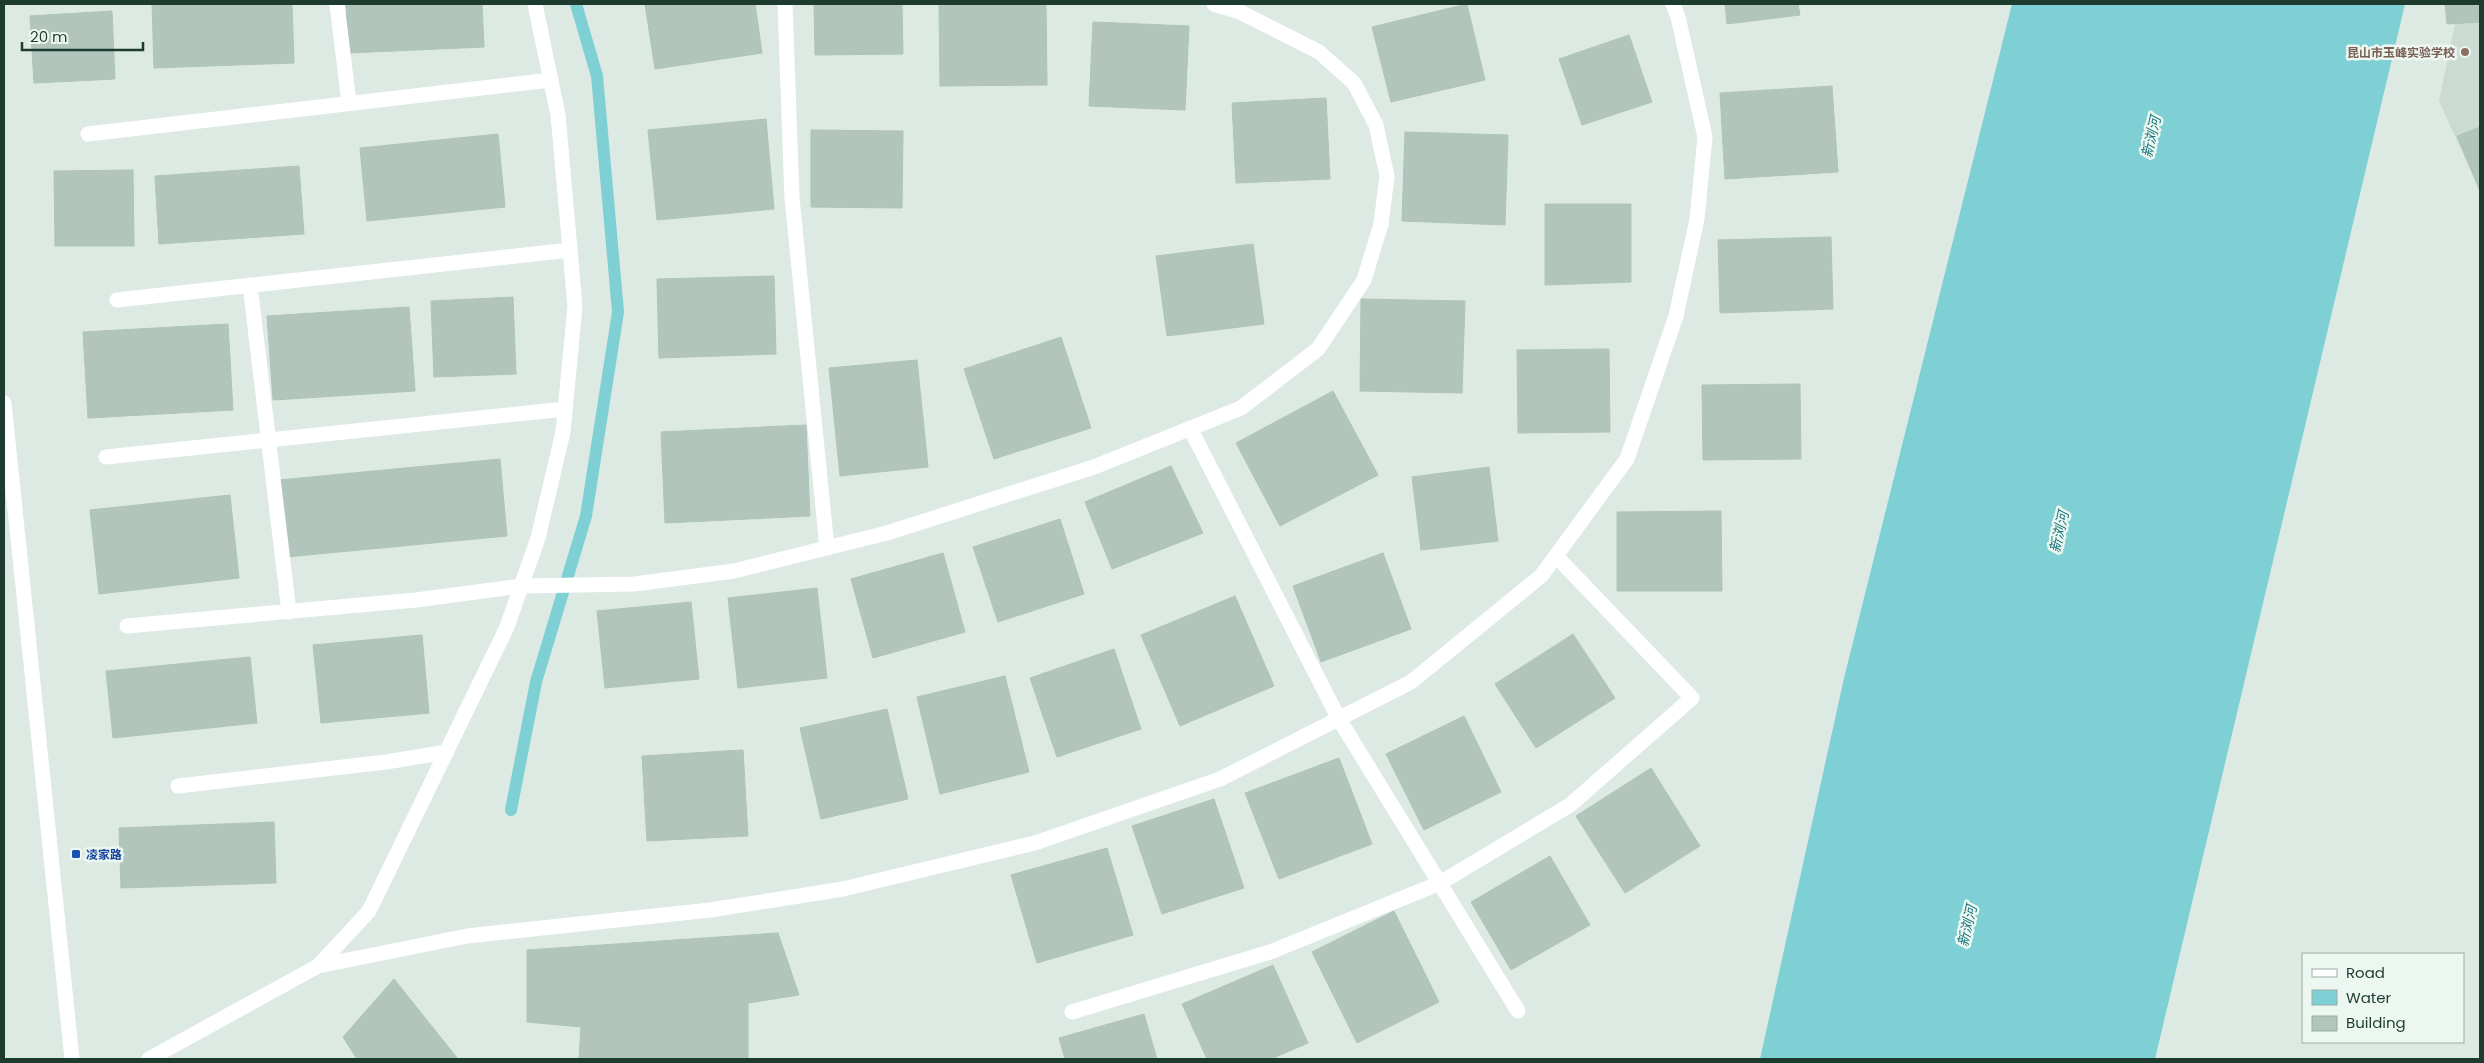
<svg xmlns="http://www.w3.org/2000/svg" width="2484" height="1063" font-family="Poppins,'Noto Sans SC',sans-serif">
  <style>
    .built { fill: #cbdad2 }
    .water { fill: #7fd0d5 }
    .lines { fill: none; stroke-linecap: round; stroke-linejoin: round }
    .stream { stroke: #7fd0d5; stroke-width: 12 }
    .building { fill: #b2c5bc; stroke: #afc4b9 }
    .minor { stroke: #fff; stroke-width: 15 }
    .education-dot { fill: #8d6e63; stroke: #edf7f1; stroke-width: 2 }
    .transit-dot { fill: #1a4fb4; stroke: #edf7f1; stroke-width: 2 }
    .labels { text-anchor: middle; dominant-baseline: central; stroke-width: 5; stroke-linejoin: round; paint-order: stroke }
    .education-label { font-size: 12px; font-weight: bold; fill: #785e54; stroke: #edf7f1; text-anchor: end }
    .transit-label { font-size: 12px; font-weight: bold; fill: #164399; stroke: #edf7f1; text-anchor: start }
    .water-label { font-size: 14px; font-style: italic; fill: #14737a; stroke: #edf7f1 }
  </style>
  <rect width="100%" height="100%" fill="#ddeae3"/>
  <path class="built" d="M2459,4H2480V191L2439,101Z"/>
  <path class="water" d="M2012,4H2405L2155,1059H1760L1844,678Z"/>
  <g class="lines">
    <path class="stream" d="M511,810L536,682L586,516L618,312L597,76L576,4"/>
  </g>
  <path class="building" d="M152,4H292L294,63L154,68Z
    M346,4H482L484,47L348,53Z
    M645,4H755L762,53L655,69Z
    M814,4H902L903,54L815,55Z
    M939,4H1046L1047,85L940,86Z
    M1467,4L1485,80L1391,102L1372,27Z
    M1725,4H1798L1800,15L1727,24Z
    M2445,4H2480V22L2447,24Z
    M112,11L115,79L34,83L30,16Z
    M1093,22L1189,26L1185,110L1089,106Z
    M1629,35L1652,102L1582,125L1559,59Z
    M1832,86L1838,172L1725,179L1720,93Z
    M1326,98L1330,179L1236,183L1232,103Z
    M766,119L774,209L657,220L648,130Z
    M2480,127V191L2457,136Z
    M811,130L903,131L902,208L811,207Z
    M1405,132L1508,135L1505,225L1402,221Z
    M498,134L505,207L367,221L360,148Z
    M299,166L304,234L159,244L155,176Z
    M133,170L134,246H55L54,171Z
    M1545,204H1631V282L1545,285Z
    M1831,237L1833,309L1720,313L1718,240Z
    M1253,244L1264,324L1167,336L1156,256Z
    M774,276L776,354L659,358L657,279Z
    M513,297L516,374L434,377L431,301Z
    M1361,299L1465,301L1462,393L1360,391Z
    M409,307L415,391L273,400L267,316Z
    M228,324L233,410L88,418L83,332Z
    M1061,337L1091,428L994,459L964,369Z
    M1609,349L1610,432L1518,433L1517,350Z
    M917,360L928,467L840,476L829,368Z
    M1800,384L1801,459L1703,460L1702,385Z
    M1333,391L1378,475L1280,526L1236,443Z
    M806,425L810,516L665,523L661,432Z
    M500,459L507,536L286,557L279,480Z
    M1171,466L1203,533L1112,569L1085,502Z
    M1489,467L1498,541L1421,550L1412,477Z
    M230,495L239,578L99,594L90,510Z
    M1721,511L1722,591H1617V512Z
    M1060,519L1084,594L998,622L973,547Z
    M943,553L965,632L873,658L851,579Z
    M1383,553L1411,629L1321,662L1293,586Z
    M817,588L827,678L738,688L728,598Z
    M1235,596L1274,686L1180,726L1141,635Z
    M691,602L699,679L605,688L597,611Z
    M1573,634L1615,698L1536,748L1495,684Z
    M422,635L429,713L321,723L313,645Z
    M1114,649L1141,729L1057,757L1030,678Z
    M250,657L257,723L113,738L106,671Z
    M1005,676L1029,772L940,794L917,697Z
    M887,709L908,799L821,819L800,728Z
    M1464,716L1501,792L1424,830L1386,754Z
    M743,750L748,836L647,841L642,756Z
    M1339,758L1372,844L1279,879L1245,793Z
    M1651,768L1700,846L1625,893L1576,816Z
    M1214,799L1244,888L1162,914L1132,826Z
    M274,822L276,883L121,888L119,828Z
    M1107,848L1133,935L1037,963L1011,875Z
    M1550,856L1590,925L1511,970L1471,902Z
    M1394,911L1439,1002L1357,1043L1312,952Z
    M778,933L799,995L748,1003V1059H579L581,1027L527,1022V950Z
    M1273,965L1308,1043L1271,1059H1207L1182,1004Z
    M394,979L458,1059H357L343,1037Z
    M1144,1014L1157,1059H1065L1059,1038Z"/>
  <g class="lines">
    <path class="minor" d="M337,4L349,103
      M785,4L792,198L827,548
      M88,134L551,80
      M250,285L289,612
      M117,300L570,250
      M4,403L72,1059
      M1190,428L1339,719L1518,1011
      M106,457L565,409
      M127,626L416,600L521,586L634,584L734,571L887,533L1094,467L1241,408L1318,349L1364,280L1381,224L1387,176L1376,125L1354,83L1319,52L1240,12L1214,4
      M178,786L386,762L447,752
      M318,966L467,936L710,910L843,889L1035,843L1220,779L1411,682L1541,576L1627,459L1676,316L1697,219L1705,137L1678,17L1673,4
      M1072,1012L1270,952L1440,883L1570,805L1692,698L1556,556
      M149,1059L318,966L369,911L507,627L538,538L563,432L575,306L558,115L535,4"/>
  </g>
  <circle class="education-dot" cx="2465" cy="52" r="5"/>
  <rect class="transit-dot" x="71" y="849" width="10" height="10" rx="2.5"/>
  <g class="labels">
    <g class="education-label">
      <text x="2455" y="52">昆山市玉峰实验学校</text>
    </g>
    <g class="transit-label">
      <text x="86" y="854">凌家路</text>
    </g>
    <g class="water-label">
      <text transform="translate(2151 137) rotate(-77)">新浏河</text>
      <text transform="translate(2059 532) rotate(-77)">新浏河</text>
      <text transform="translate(1967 926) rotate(-77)">新浏河</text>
    </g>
  </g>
  <rect width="2484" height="1063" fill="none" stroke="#1e3b30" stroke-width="10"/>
  <rect x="2302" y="953" width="162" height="90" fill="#edf7f1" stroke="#9aaca4"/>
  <rect x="2312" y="969" width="25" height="8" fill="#ffffff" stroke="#9aaca4"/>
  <text x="2346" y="978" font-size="15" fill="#1e3b30">Road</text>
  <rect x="2312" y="990" width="25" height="15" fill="#7fd0d5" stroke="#9aaca4"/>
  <text x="2346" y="1003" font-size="15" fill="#1e3b30">Water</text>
  <rect x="2312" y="1016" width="25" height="15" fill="#b2c5bc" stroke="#9aaca4"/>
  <text x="2346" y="1028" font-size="15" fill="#1e3b30">Building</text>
  <path d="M22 42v8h121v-8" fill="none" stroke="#1e3b30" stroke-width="2.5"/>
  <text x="30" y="42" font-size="15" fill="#1e3b30" stroke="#edf7f1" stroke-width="4" paint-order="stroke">20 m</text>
</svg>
